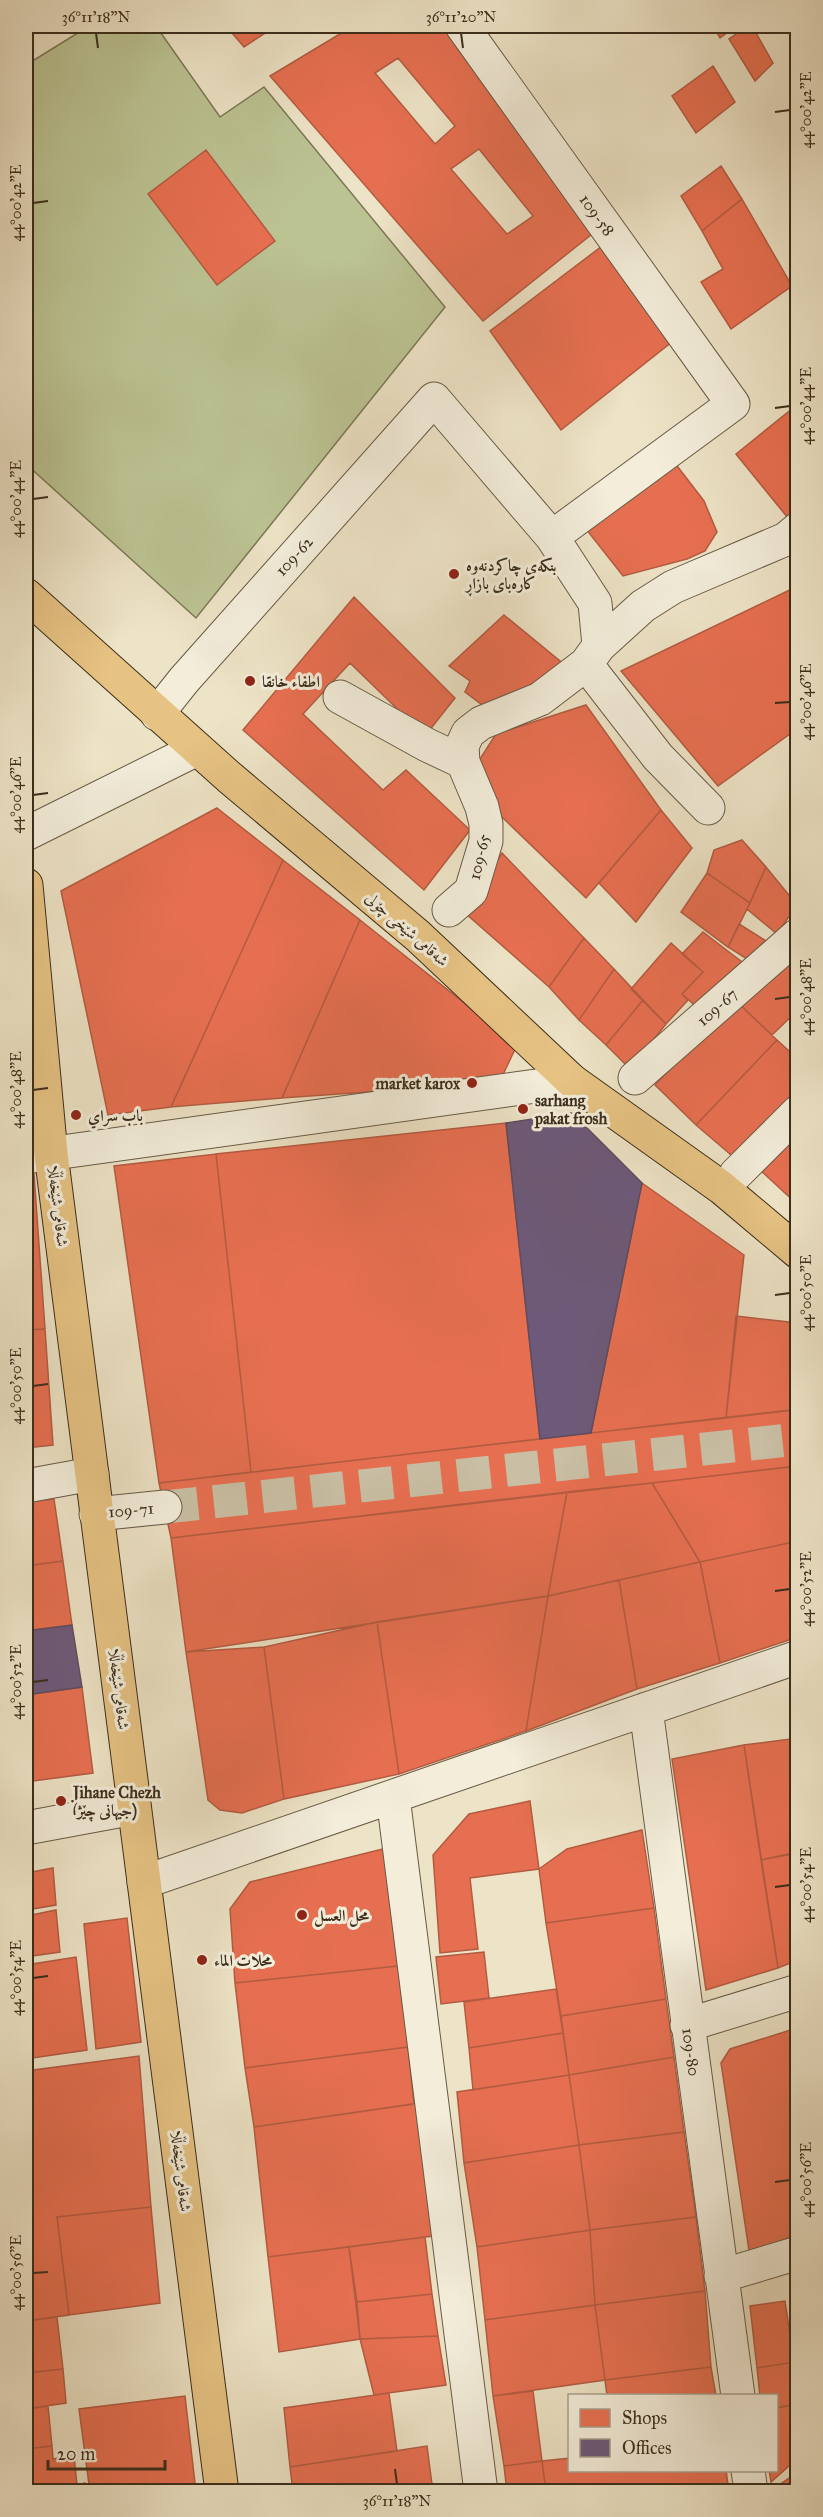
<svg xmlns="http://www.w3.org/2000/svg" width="823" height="2517" font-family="'IM FELL Great Primer',Amiri,serif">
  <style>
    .green { fill: #bcc393; stroke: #7c7857; stroke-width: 1.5 }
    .shops { fill: #e76f51; stroke: #b35b41; stroke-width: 1.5; fill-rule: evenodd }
    .offices { fill: #6d597a; stroke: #5e4c5e; stroke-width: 1.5 }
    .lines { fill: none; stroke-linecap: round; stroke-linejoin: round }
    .minor-tunnel { stroke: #c9bfa4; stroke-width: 33; stroke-dasharray: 33 16; stroke-linecap: butt }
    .minor-casing { stroke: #685a46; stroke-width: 35 }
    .major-casing { stroke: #3b2d1b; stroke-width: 35 }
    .minor { stroke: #f3edda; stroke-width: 33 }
    .major { stroke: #e6c283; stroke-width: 33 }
    .ticks { fill: none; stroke: #3b2d1b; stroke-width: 2 }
    .poi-dot { fill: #8f2418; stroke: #f3edda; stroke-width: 2 }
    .labels { text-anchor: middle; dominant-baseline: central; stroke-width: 6; stroke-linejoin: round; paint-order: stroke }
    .street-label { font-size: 16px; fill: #3b2d1b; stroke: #f3edda }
    .poi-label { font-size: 16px; font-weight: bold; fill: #3b2d1b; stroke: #f3edda; text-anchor: start }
    .neatline { fill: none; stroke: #3b2d1b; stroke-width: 2 }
    .ticks-label { font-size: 15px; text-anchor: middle; fill: #3b2d1b }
  </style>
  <rect width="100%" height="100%" fill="#ede3c6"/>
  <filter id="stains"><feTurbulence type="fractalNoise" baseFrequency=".00333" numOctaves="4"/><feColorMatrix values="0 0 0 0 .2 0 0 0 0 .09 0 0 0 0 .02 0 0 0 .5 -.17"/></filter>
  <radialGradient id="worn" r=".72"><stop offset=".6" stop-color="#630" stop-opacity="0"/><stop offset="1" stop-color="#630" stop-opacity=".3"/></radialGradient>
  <path class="green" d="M89,26H156L220,117L264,87L445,307L196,618L26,464V65Z"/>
  <path class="shops" d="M226,26H276L244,47Z
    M353,26H451L597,230L483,321L270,76ZM398,58L455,126L435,144L375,73ZM479,149L533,216L507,234L451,169Z
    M713,26H736L720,38Z
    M748,26H752L773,63L755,81L729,39Z
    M713,66L735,102L696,133L672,96Z
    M206,150L275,241L217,285L148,194Z
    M721,166L742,199L702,231L681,196Z
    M742,199L792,286L731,329L701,282L723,269L702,231Z
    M606,243L678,337L561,430L490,331Z
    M798,404V518L792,523L736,454Z
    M671,458L704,501L717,532L705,551L687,559L623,576L582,524Z
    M798,586V728L718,786L621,671Z
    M354,597L455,698L425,736L350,663L303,714L383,790L406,770L470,830L424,890L243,730Z
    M504,615L566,666L489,710L465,692L470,681L449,666Z
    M586,705L661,810L586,898L478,794L473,770L496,734Z
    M217,808L283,860L171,1107L108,1115L61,891Z
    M661,810L692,848L636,922L599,883Z
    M742,840L766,867L750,903L707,873L714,850Z
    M502,853L584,938L549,987L464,912Z
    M283,860L360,920L282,1098L171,1107Z
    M766,867L797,905L777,934L747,909Z
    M707,873L750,903L728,947L681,912Z
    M360,920L517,1045L499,1083L282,1098Z
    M739,924L771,944L758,966L728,947Z
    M703,932L746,965L700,1010L682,994L703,972L682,954Z
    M584,938L614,969L579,1020L549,987Z
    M671,943L703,972L682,994L688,1000L666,1024L631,989Z
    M798,946V1010L772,1035L735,1000Z
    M614,969L643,1000L606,1045L579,1020Z
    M643,1000L666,1024L630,1069L606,1045Z
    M735,1000L777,1040L696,1125L655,1085Z
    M777,1040L798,1059V1098L737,1160L696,1125Z
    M506,1123L540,1439L251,1472L216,1154Z
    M798,1131V1205L759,1169Z
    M216,1154L251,1472L159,1483L114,1166Z
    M26,1174H34L45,1329L26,1330Z
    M642,1183L744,1255L726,1418L591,1433Z
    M736,1316L798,1323V1377L794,1410L726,1418Z
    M45,1329L53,1445L26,1448V1330Z
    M798,1409V1466L652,1483L171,1538L159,1483Z
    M796,1466L798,1541L700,1562L652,1483Z
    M652,1483L700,1562L548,1596L567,1492Z
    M567,1492L548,1596L186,1652L171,1538Z
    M54,1499L63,1561L26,1566V1502Z
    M798,1541V1637L720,1663L700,1562Z
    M63,1561L72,1625L26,1631V1566Z
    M700,1562L720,1663L637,1689L619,1580Z
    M619,1580L637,1689L526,1731L548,1596Z
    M548,1596L526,1731L399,1774L377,1622Z
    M377,1622L399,1774L284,1799L264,1647Z
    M264,1647L284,1799L242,1813L220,1810L208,1800L186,1652Z
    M82,1687L93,1773L26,1782V1695Z
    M798,1738V1852L761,1860L744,1745Z
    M744,1745L778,1968L706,1990L672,1759Z
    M530,1801L539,1869L470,1878L478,1949L440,1953L433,1855L469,1814Z
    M642,1830L654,1908L546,1923L539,1869L567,1849Z
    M395,1846L408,1965L235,1983L230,1909L250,1882Z
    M798,1853V1960L778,1968L761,1860Z
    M53,1868L56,1905L26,1910V1873Z
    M654,1908L666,1999L561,2016L546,1923Z
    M56,1910L60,1952L26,1957V1916Z
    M127,1918L141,2042L96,2049L84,1924Z
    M484,1952L489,1998L441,2004L436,1957Z
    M76,1957L87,2050L26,2059V1965Z
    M408,1965V2047L245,2068L235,1983Z
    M556,1989L563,2033L469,2048L464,2002Z
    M666,1999L674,2057L569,2075L561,2016Z
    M797,2028L798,2163L790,2172L798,2179V2231L751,2264L721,2063L730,2049Z
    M563,2033L569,2075L473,2090L469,2048Z
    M408,2047L414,2104L254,2127L245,2068Z
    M139,2056L151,2207L57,2217L69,2315L26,2321V2071Z
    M674,2057L684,2132L579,2145L569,2075Z
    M569,2075L579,2145L464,2163L457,2092Z
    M425,2102L441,2235L268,2257L254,2127Z
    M684,2132L696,2217L590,2230L579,2145Z
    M579,2145L590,2230L477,2247L464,2163Z
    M798,2163V2179L790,2172Z
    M151,2207L160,2303L69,2315L57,2217Z
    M696,2217L705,2291L595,2305L590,2230Z
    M590,2230L595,2305L485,2320L477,2247Z
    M425,2237L432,2294L357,2302L349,2247Z
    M349,2247L360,2339L279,2352L268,2257Z
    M705,2291L711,2367L605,2380L595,2305Z
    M432,2294L438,2336L360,2339L357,2302Z
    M785,2301L794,2362L757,2368L750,2306Z
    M595,2305L605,2380L493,2396L485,2320Z
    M57,2317L63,2369L26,2373V2321Z
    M438,2336L446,2385L374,2395L360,2339Z
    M794,2362H798V2404L776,2408V2396H760L757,2368Z
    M711,2367L716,2396H607L605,2380Z
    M63,2369L66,2403L26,2409V2373Z
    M533,2391L542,2461L504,2466L493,2396Z
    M389,2393L397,2451L290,2467L284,2408Z
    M185,2396L196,2492H90L79,2409Z
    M798,2404V2458L771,2482L769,2470H776V2408Z
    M48,2406L52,2446L26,2449V2409Z
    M52,2446L53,2459L74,2456L77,2485L26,2492V2449Z
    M427,2446L433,2492H293L290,2467Z
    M570,2458V2470H726L729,2492H546L542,2461Z
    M542,2461L546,2492H507L504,2466Z
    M798,2472V2492H777L776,2487Z
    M85,2483L87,2492H32L77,2485Z"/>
  <path class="offices" d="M572,1113L642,1183L591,1433L540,1439L506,1123Z
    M72,1625L82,1687L26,1695V1631Z"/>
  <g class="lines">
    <path class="minor-tunnel" d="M165,1507L798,1439"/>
    <g class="minor-casing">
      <path id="minor" d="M462,26L733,404L552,537
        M599,646L643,606L673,587L786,539L798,529
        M586,664L658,757L708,808
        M340,697L427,745L463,762
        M157,714L184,680L434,399L552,537L595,603L599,646L586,664L540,699L481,723L468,733L462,746L463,762L482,807L486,824V841L471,891L449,910
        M26,834L197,749
        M635,1078L798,935
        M26,1157L572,1081
        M736,1174L798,1112
        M26,1486L92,1474
        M96,1514L165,1507
        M646,1709L738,2396
        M393,1797L481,2492
        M26,1828L134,1808
        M144,1882L798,1657
        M687,2025L798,1991
        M721,2276L798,2253
        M748,2470L751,2492"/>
    </g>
    <g class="major-casing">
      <path id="major" d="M26,595L229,777L418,936L572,1081L722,1188L798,1252
        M26,885L51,1154L222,2492"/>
    </g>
    <use href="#minor" class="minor"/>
    <use href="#major" class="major"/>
  </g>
  <path class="ticks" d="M96,33L98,48M461,33L463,48M775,112L790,110M33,203L48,201M775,408L790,406M33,499L48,497M775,703L790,702M33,795L48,793M775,999L790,997M33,1090L48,1088M775,1295L790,1293M33,1386L48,1384M775,1591L790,1589M33,1682L48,1680M775,1887L790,1885M33,1978L48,1976M775,2182L790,2180M33,2273L48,2272M395,2469L397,2484"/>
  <g class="poi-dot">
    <circle cx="454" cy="574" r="6"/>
    <circle cx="250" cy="681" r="6"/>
    <circle cx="472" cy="1083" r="6"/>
    <circle cx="523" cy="1109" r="6"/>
    <circle cx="76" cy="1115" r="6"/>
    <circle cx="61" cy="1801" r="6"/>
    <circle cx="302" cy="1915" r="6"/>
    <circle cx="202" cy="1960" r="6"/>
  </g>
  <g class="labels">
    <g class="street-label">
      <text transform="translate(597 215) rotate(54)">109-58</text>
      <text transform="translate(294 556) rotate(-48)">109-62</text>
      <text transform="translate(479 857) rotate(-77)">109-65</text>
      <text transform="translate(407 929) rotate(41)">شەقامی شێخی چۆلی</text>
      <text transform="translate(717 1007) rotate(-42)">109-67</text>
      <text transform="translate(58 1206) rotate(83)">شەقامی شێخەڵڵا</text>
      <text transform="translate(131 1510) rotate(-5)">109-71</text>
      <text transform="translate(119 1689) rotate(83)">شەقامی شێخەڵڵا</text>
      <text transform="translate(691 2052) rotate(82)">109-80</text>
      <text transform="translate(181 2171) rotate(83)">شەقامی شێخەڵڵا</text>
    </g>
    <g class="poi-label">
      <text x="466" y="565">بنکەی چاکردنەوە<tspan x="466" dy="18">کارەبای بازاڕ</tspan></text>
      <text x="262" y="681">اطفاء خانقا</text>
      <text x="460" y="1083" text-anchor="end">market karox</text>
      <text x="535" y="1100">sarhang<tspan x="535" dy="18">pakat frosh</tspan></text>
      <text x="88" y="1115">باب سراي</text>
      <text x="73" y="1792">Jihane Chezh<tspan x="73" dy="18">(جیهانی چێژ)</tspan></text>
      <text x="314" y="1915">محل العسل</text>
      <text x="214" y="1960">محلات الماء</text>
    </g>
  </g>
  <rect width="823" height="2517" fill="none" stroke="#ede3c6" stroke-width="66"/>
  <rect x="568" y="2394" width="210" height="78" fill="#f3edda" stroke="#a9a08e" stroke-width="1.5"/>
  <rect x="580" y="2409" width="30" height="18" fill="#e76f51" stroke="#a9a08e" stroke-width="1.5"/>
  <text x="622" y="2424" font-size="18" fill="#3b2d1b">Shops</text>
  <rect x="580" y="2439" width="30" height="18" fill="#6d597a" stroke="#a9a08e" stroke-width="1.5"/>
  <text x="622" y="2454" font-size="18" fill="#3b2d1b">Offices</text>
  <path d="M48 2460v9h117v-9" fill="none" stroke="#3b2d1b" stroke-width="3"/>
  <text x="57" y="2460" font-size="18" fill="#3b2d1b" stroke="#f3edda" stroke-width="4.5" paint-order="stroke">20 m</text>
  <rect x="33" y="33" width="757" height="2451" class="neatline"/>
  <g class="ticks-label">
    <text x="96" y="22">36°11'18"N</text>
    <text x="461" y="22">36°11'20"N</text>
    <text transform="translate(806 110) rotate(-90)" y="5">44°00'42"E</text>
    <text transform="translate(16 203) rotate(-90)" y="5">44°00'42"E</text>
    <text transform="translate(806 406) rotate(-90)" y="5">44°00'44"E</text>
    <text transform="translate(16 499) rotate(-90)" y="5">44°00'44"E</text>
    <text transform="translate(806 702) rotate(-90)" y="5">44°00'46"E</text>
    <text transform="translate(16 795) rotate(-90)" y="5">44°00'46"E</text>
    <text transform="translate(806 997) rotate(-90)" y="5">44°00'48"E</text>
    <text transform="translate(16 1090) rotate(-90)" y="5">44°00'48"E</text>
    <text transform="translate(806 1293) rotate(-90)" y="5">44°00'50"E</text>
    <text transform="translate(16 1386) rotate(-90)" y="5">44°00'50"E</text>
    <text transform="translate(806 1589) rotate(-90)" y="5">44°00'52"E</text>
    <text transform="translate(16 1682) rotate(-90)" y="5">44°00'52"E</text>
    <text transform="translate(806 1885) rotate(-90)" y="5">44°00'54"E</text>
    <text transform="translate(16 1978) rotate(-90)" y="5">44°00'54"E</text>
    <text transform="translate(806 2180) rotate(-90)" y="5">44°00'56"E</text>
    <text transform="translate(16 2273) rotate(-90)" y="5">44°00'56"E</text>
    <text x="397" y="2506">36°11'18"N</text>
  </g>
  <rect width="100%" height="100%" filter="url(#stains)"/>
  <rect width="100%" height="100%" fill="url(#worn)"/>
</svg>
